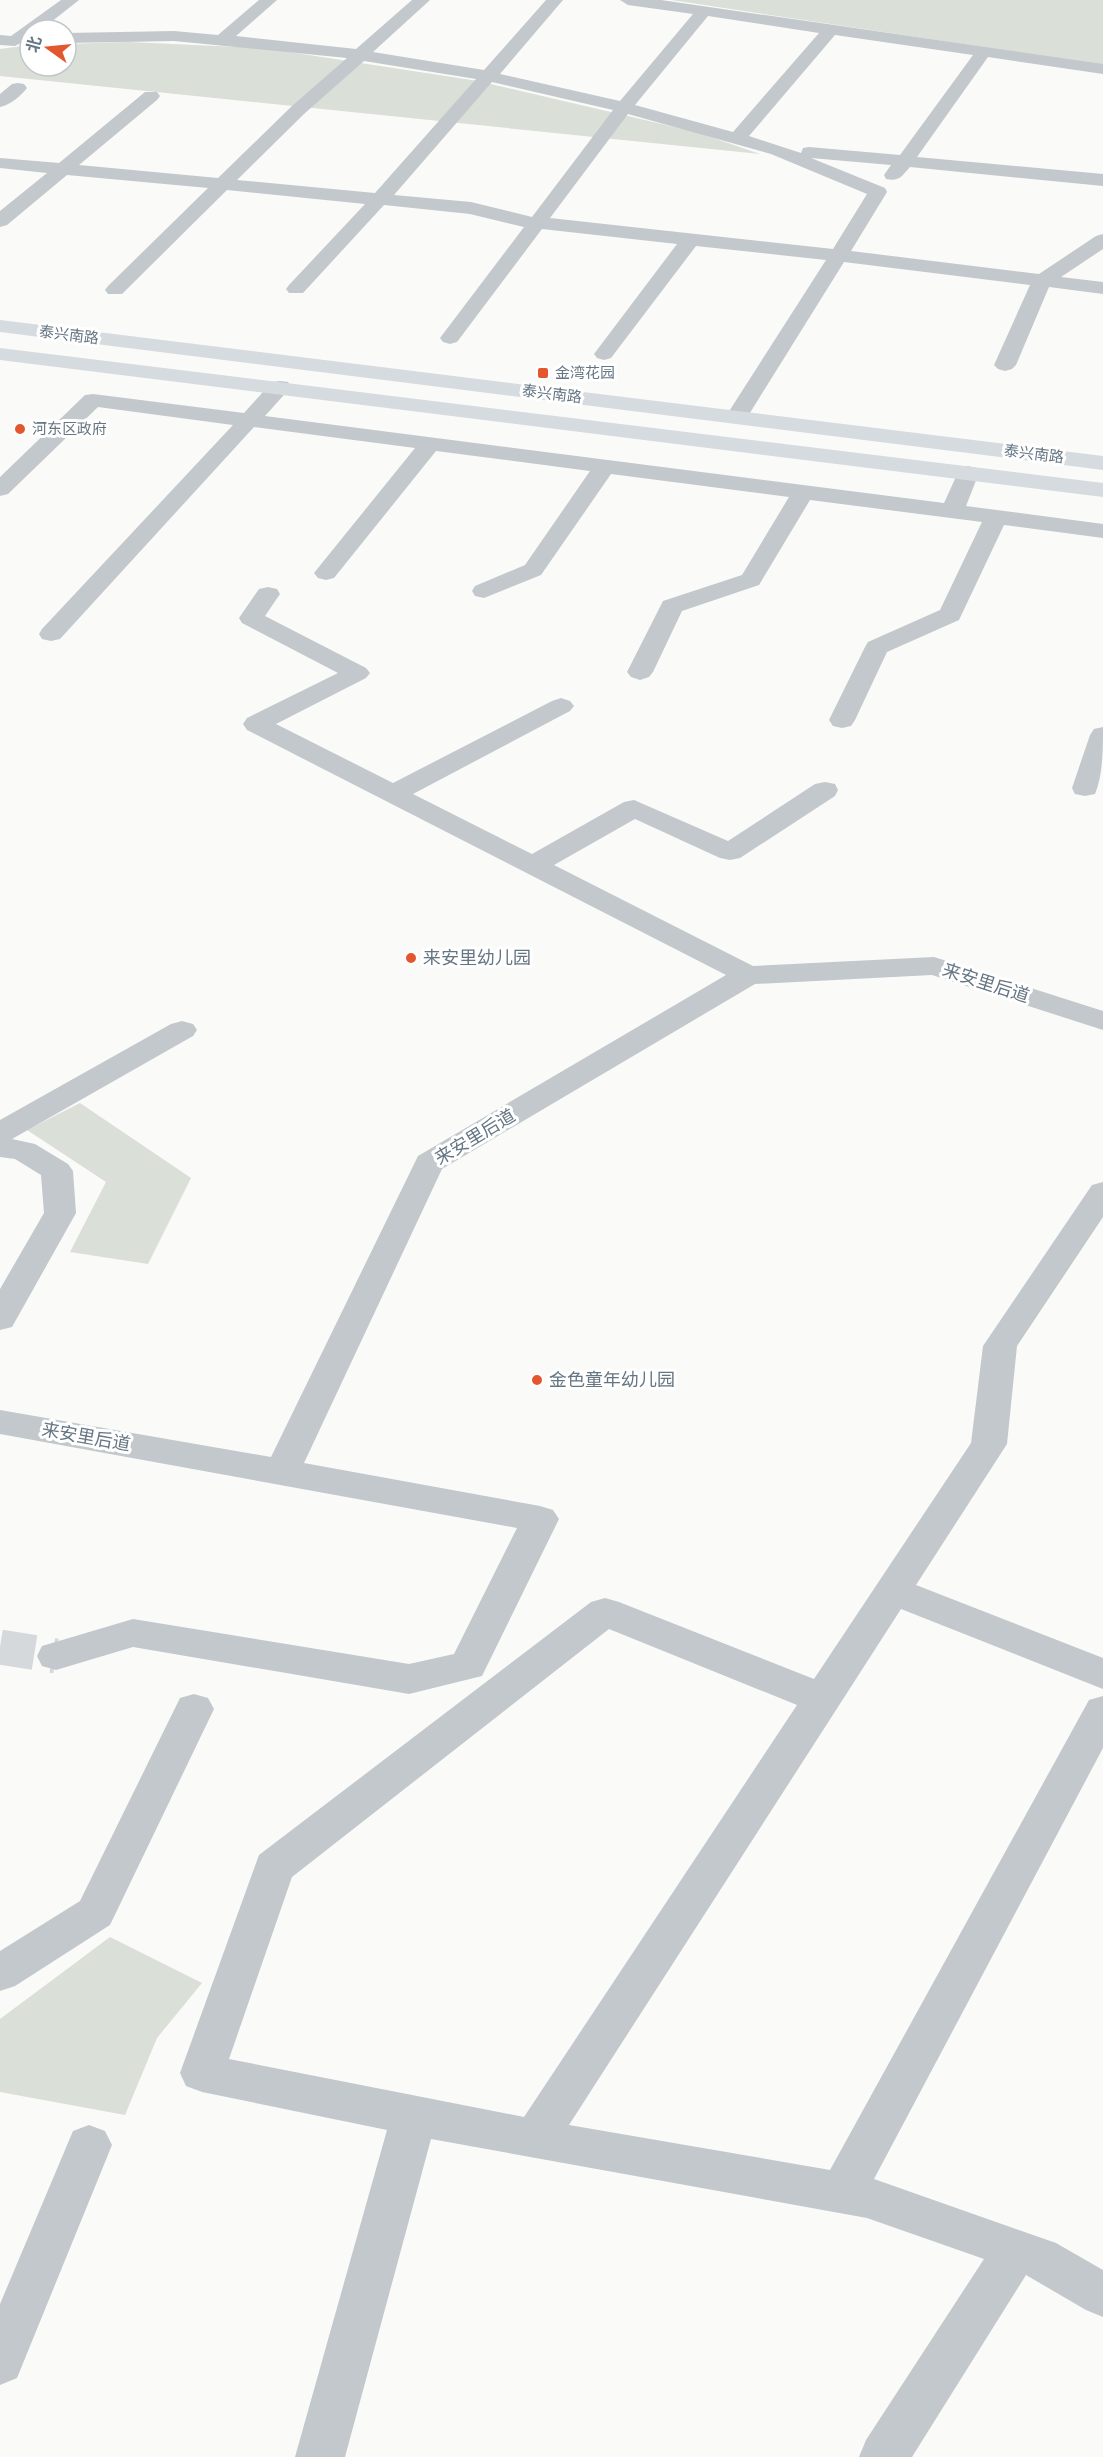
<svg xmlns="http://www.w3.org/2000/svg" width="1103" height="2457" font-family="Cabin,'Noto Sans SC',sans-serif">
  <style>
    .green { fill: #dadfd7 }
    .lines { fill: none; stroke-linecap: round; stroke-linejoin: round }
    .minor-tunnel { stroke: #d5d9db; stroke-width: 35; stroke-dasharray: 35 18; stroke-linecap: butt }
    .minor { fill: #c3c8cc; fill-rule: evenodd }
    .major { fill: #d6dbdf; fill-rule: evenodd }
    .poi-dot { fill: #e4572e; stroke: #fff; stroke-width: 2 }
    .labels { text-anchor: middle; dominant-baseline: central; stroke-width: 6; stroke-linejoin: round; paint-order: stroke }
    .far-street-label { font-size: 15px; fill: #657683; stroke: #fff }
    .far-poi-label { font-size: 15px; fill: #657683; stroke: #fff; text-anchor: start }
    .poi-label { font-size: 18px; fill: #657683; stroke: #fff; text-anchor: start }
    .street-label { font-size: 18px; fill: #657683; stroke: #fff }
  </style>
  <rect width="100%" height="100%" fill="#fafaf8"/>
  <path class="green" d="M671,0H1103V65Z
    M128,42L263,48L478,81L696,132L760,154L0,76V49L30,45V66H66V44Z
    M80,1103L191,1178L148,1264L70,1252L106,1182L27,1130Z
    M110,1937L202,1983L157,2038L125,2115L0,2092V2019Z"/>
  <g class="lines">
    <path class="minor-tunnel" d="M0,1647L56,1656"/>
    <path class="minor" d="M61,0H79L41,30H30V38L15,46L0,45V35L11,36Z
      M259,0H277L236,36L356,49L412,0H430L373,52L484,70L546,0H563L500,74L620,101L693,14L628,5L620,0H661L1103,64V74L988,57L917,157L1103,174V186L910,167C902,176 899,182 886,179L884,175L891,165L811,158L885,188L887,192L851,251L1039,274L1096,236L1103,234V249L1061,277L1103,282V294L1049,287L1016,365L1012,369L1005,371L998,369L994,365L1030,285L844,262L748,416L745,421L737,423L729,421L726,416L826,260L696,246L611,358L604,360L597,358L594,354L677,244L542,229L457,342L450,344L443,342L440,338L524,227L470,214L384,205L303,293H289L286,289L289,285L365,204L227,190L122,294H108L105,290L108,286L208,188L67,175L7,225L0,227V211L47,173L0,168V158L59,163L145,92H157L160,96L157,100L79,165L218,178L292,106L347,58L174,41L66,43V33L174,31L218,35ZM708,16L819,33L733,132L635,105ZM835,35L973,55L900,155L809,147L803,148L801,153L749,136ZM364,61L476,79L375,193L237,180L304,114ZM492,82L613,110L532,217L471,202L394,195ZM628,114L771,154L867,194L833,249L550,218Z
      M18,83L24,84L27,88C21,96 10,105 0,107V94L12,84Z
      M280,381L288,382L291,387L265,416L944,503L960,468L968,466L976,468L979,473L966,506L1103,524V538L1004,525L959,620L887,652L855,720L851,726L842,728L833,726L829,720L865,647L868,642L940,610L982,522L810,500L759,585L682,611L653,672L649,677L640,680L631,677L627,672L663,601L742,575L789,497L611,474L541,575L484,598L475,596L472,591L475,586L525,565L590,471L436,451L334,578L326,580L318,578L314,573L415,448L254,427L60,639L51,641L42,639L39,634L42,629L233,425L98,407L8,494L0,496V477L85,395L93,394L244,413L272,382Z
      M268,587L277,589L280,594L265,616L366,668L370,673L366,678L276,724L393,783L552,701L561,698L570,701L574,706L570,711L413,794L532,854L624,802L634,800L728,841L815,784L825,782L835,784L838,790L835,796L740,858L730,860L720,858L635,819L554,865L753,966L934,957L1103,1011V1030L932,975L755,984L442,1169L304,1463L540,1506L553,1510L559,1519L482,1676L409,1694L133,1647L56,1670L42,1666L37,1656L42,1646L133,1619L409,1664L454,1654L517,1528L0,1434V1410L271,1457L418,1156L726,975L247,730L243,724L247,718L338,673L242,623L239,618L259,589Z
      M1103,727C1103,749 1103,775 1095,794L1085,796L1075,794L1072,788L1090,735L1094,729Z
      M182,1021L193,1024L197,1030L193,1036L12,1139L35,1144L68,1164L73,1171L76,1213L12,1327L0,1330V1289L44,1213L41,1175L15,1159L0,1157V1120L171,1024Z
      M1103,1182V1217L1017,1346L1007,1444L916,1585L1103,1658V1689L901,1609L569,2125L830,2170L1089,1700L1103,1696V1748L874,2179L1056,2243L1103,2270V2317L1086,2310L1026,2275L912,2457H859L866,2440L984,2259L867,2218L431,2139L345,2457H295L387,2130L202,2092L186,2086L180,2073L259,1855L591,1602L605,1598L619,1602L814,1679L971,1443L983,1346L1092,1185ZM609,1629L797,1705L524,2117L229,2059L292,1877Z
      M194,1694L208,1698L214,1709L110,1925L15,1986L0,1991V1951L80,1901L180,1698Z
      M89,2125L105,2131L112,2145L17,2378L0,2385V2304L73,2131Z"/>
    <path class="major" d="M0,320L1103,456V470L0,332Z
      M0,348L1103,483V497L0,360Z"/>
  </g>
  <g class="poi-dot">
    <rect x="537" y="367" width="12" height="12" rx="3"/>
    <circle cx="20" cy="429" r="6"/>
    <circle cx="411" cy="958" r="6"/>
    <circle cx="537" cy="1380" r="6"/>
  </g>
  <g class="labels">
    <g class="far-street-label">
      <text transform="translate(69 335) rotate(7)">泰兴南路</text>
      <text transform="translate(552 394) rotate(7)">泰兴南路</text>
      <text transform="translate(1034 454) rotate(7)">泰兴南路</text>
    </g>
    <g class="far-poi-label">
      <text x="555" y="373">金湾花园</text>
      <text x="32" y="429">河东区政府</text>
    </g>
    <g class="poi-label">
      <text x="423" y="958">来安里幼儿园</text>
      <text x="549" y="1380">金色童年幼儿园</text>
    </g>
    <g class="street-label">
      <text transform="translate(986 983) rotate(18)">来安里后道</text>
      <text transform="translate(475 1137) rotate(-31)">来安里后道</text>
      <text transform="translate(86 1437) rotate(10)">来安里后道</text>
    </g>
  </g>
  <g transform="translate(48 48) rotate(285)"><circle r="28" fill="#ffffff" stroke="#c1c8cd" stroke-width="1.5"/>
  <path d="M0-4.5L10 22L0 15L-10 22Z" fill="#e4572e"/>
  <text y="-9" font-size="16" font-weight="bold" text-anchor="middle" fill="#657683">北</text>
  </g>
</svg>
